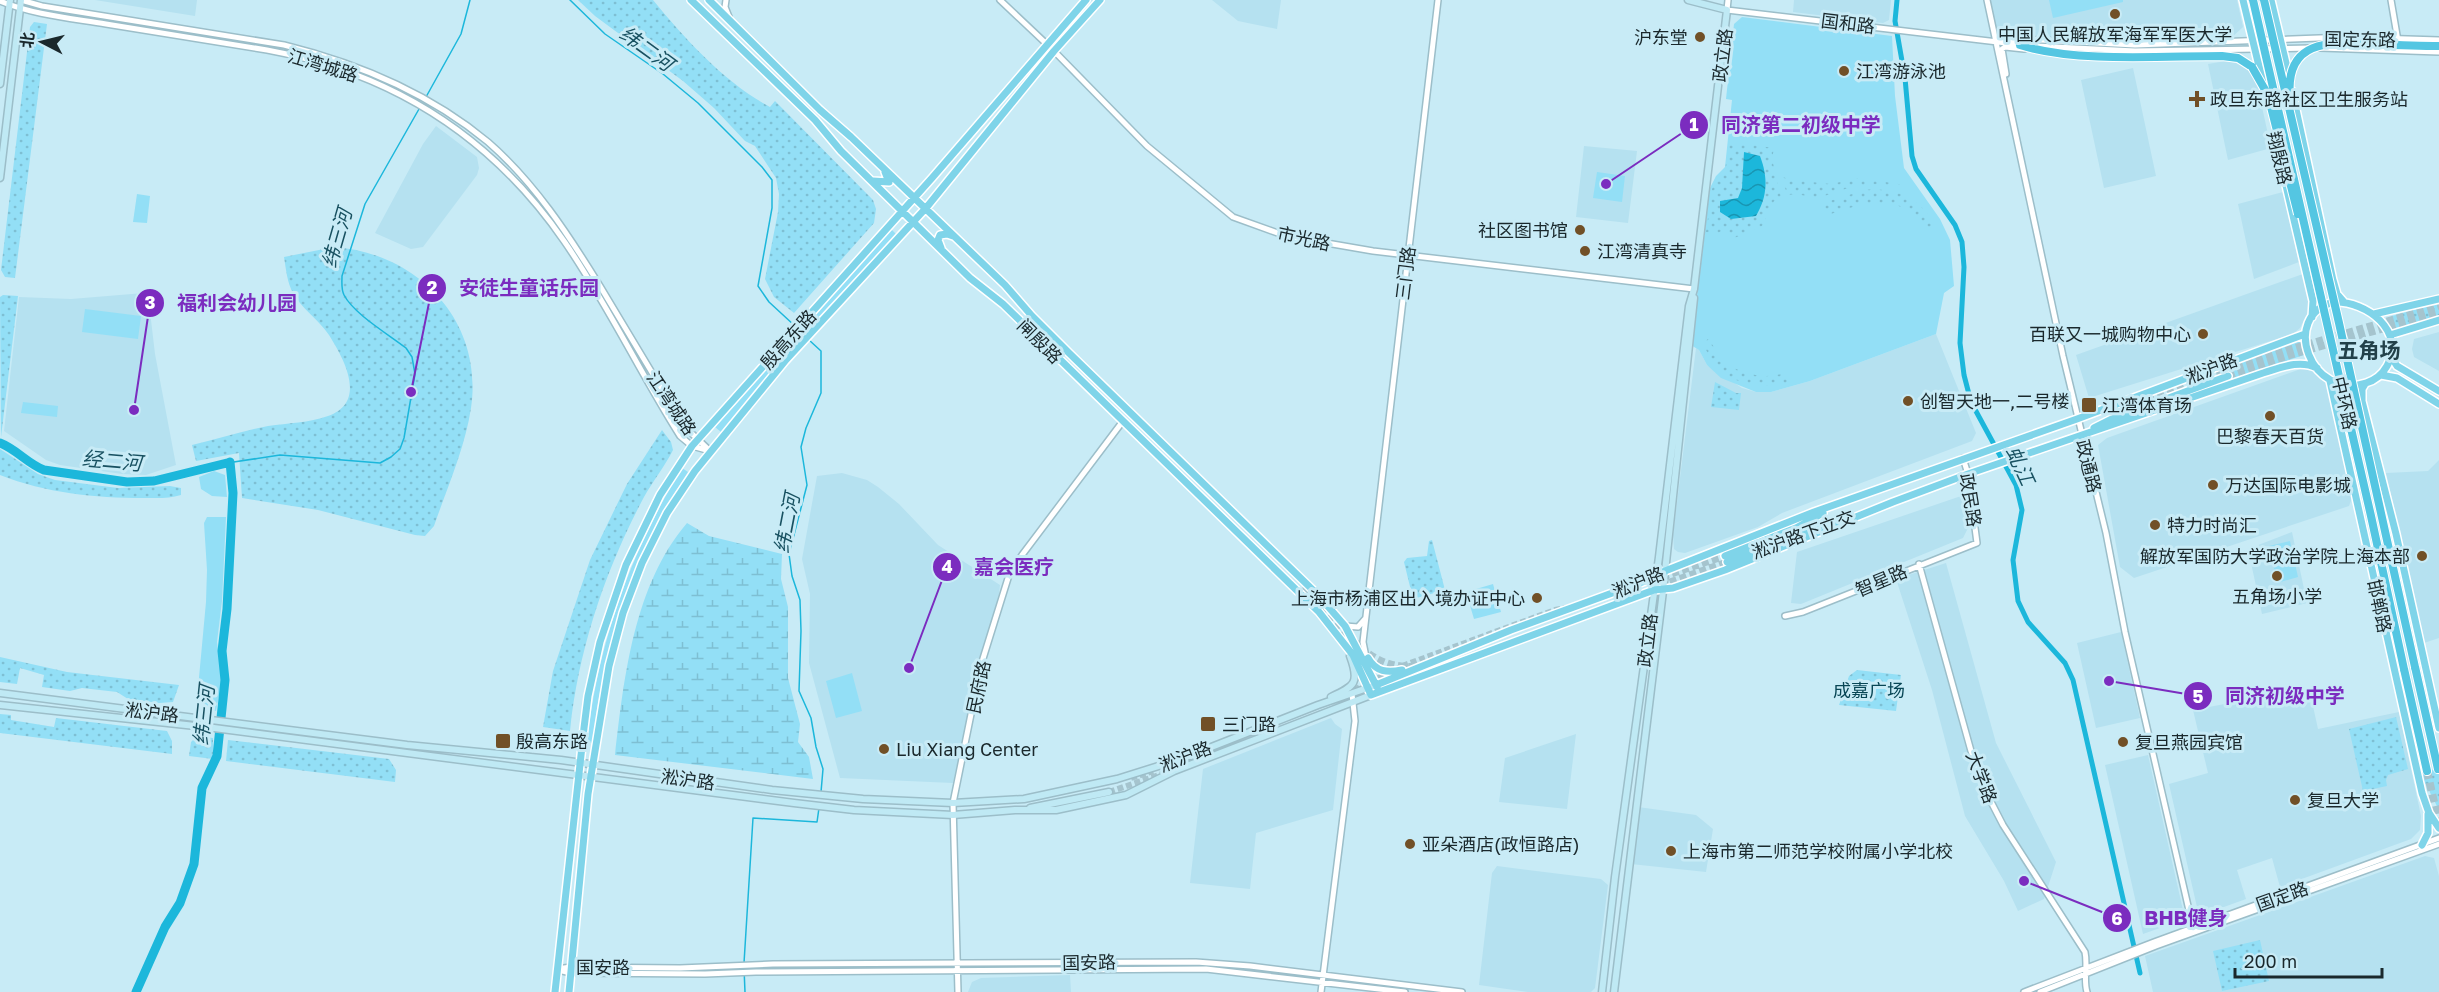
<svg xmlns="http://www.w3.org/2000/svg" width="2439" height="992" font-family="'Golos Text','Noto Sans SC',sans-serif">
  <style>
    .built { fill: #b5e1f0 }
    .grass { fill: #93dff6 }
    .wetland { fill: url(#wetland-marsh) }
    .park { fill: url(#park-dots) }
    .water { fill: url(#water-waves) }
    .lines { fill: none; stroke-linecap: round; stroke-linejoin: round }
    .stream { stroke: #1cb7db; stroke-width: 1.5 }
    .canal { stroke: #1cb7db; stroke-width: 5 }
    .river { stroke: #1cb7db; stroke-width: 9 }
    .secondary-tunnel { stroke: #a5c4ce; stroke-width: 6; stroke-dasharray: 6 3; stroke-linecap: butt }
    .primary-tunnel { stroke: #a5c4ce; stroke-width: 7; stroke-dasharray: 7 3.5; stroke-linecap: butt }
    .trunk-tunnel { stroke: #a5c4ce; stroke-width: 8; stroke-dasharray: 8 4; stroke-linecap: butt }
    .tertiary-casing { stroke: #9cbec9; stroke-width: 8 }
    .secondary-casing { stroke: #9cbec9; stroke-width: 9 }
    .primary-casing { stroke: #fff; stroke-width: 10 }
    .trunk-casing { stroke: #fff; stroke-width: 10 }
    .tertiary { stroke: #fff; stroke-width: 5 }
    .secondary { stroke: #bfe9f4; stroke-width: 6 }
    .primary { stroke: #7fd4e9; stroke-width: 7 }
    .trunk { stroke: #54c6e2; stroke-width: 8 }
    .trunk-bridge-casing { stroke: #fff; stroke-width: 10; stroke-linecap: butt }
    .trunk-bridge { stroke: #54c6e2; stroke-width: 8 }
    .poi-dot { fill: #715027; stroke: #c8ebf6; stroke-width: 2 }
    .labels { text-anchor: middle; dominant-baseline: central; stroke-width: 6; stroke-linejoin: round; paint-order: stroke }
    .street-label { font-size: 18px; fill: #1a282c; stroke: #c8ebf6 }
    .poi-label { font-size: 18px; fill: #1a282c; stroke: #c8ebf6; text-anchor: start }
    .park-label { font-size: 18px; fill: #084655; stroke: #c8ebf6 }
    .water-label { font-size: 20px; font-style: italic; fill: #185161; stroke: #c8ebf6 }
    .quarter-label { font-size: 21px; font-weight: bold; fill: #22414a; stroke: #c8ebf6 }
    .leader { fill: none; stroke: #7b2cbf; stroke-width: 2 }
    .callout-dot { fill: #7b2cbf; stroke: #c8ebf6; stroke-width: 2 }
    .mark-label { font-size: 18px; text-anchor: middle; font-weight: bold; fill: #fff }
    .callout-label { font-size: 20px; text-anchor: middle; font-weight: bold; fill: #7b2cbf; stroke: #c8ebf6; stroke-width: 6; stroke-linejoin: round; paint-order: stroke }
  </style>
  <defs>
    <pattern id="wetland-marsh" width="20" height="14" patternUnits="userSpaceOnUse" patternTransform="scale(1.5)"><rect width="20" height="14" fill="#93dff6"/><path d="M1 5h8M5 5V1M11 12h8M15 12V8" fill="none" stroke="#7ebfd3"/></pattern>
    <pattern id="park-dots" width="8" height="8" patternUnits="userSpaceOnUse" patternTransform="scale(1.5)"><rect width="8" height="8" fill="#93dff6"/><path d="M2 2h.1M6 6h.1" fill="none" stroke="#7ebfd3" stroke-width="1.8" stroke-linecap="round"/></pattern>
    <pattern id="water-waves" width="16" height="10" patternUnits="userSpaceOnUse" patternTransform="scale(1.5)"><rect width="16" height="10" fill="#1cb7db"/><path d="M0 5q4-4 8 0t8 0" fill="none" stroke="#1895b2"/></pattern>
  </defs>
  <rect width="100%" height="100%" fill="#c8ebf6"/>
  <path class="built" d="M95,0H197L195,16Z
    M1212,0H1281L1277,29L1238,21Z
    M1794,0H1891L1889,20L1883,23L1793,12Z
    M1987,0H2237L2243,27L2231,38L2106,41L2049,37L1993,31Z
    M2226,61L2245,65L2255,75L2271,148L2228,160L2208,64Z
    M2133,68L2156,176L2104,188L2081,80Z
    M436,126L477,157L479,168L477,175L423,247L411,249L375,233L423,144Z
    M1584,146L1637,151L1628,223L1576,217Z
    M2283,192L2299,262L2254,279L2238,204Z
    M2303,274L2310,301L2308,312L2300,328L2293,334L2089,398L2076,355Z
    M144,293L149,303L155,354L176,465L146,475L122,474L60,465L46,460L4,431L19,297L71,299Z
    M2439,332V371L2414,357L2412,349L2414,339Z
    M1936,334L1976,433L1972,441L1782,513L1758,527L1685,553L1678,552L1674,549L1673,535L1696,348L1699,350L1707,365L1742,388L1756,392H1771L1810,381Z
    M2306,367L2316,370L2329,383L2352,498L2349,506L2134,578L2120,567L2098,445L2107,438Z
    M2439,460V638L2424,643L2386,473L2428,471Z
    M842,473L867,480L878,487L899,504L938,545L1000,585L999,594L979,664L953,783L840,778L809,663L810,594L802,559L817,476Z
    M1964,495L1968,528L1963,538L1801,604L1791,603L1797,552Z
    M2292,532L2307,603L2262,614L2248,549Z
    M1946,563L1996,743L2056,862L2044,899L2018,911L2004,881L1965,816L1932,690L1896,579Z
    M2121,632L2140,718L2096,728L2077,643Z
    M2309,688L2318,729L2399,712L2421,816L2420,830L2411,839L2280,887L2272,858L2237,870L2246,899L2199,916L2169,784L2208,773L2193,710Z
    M1331,718L1335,724L1342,729L1333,810L1256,833L1250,889L1190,883L1203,769Z
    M1576,734L1567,809L1499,802L1505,758Z
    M2148,755L2185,919L2143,934L2105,765Z
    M1638,807L1696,815L1713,829L1706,872L1631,864Z
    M2425,856L2434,858L2439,876V992H2153L2145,956Z
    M1497,866L1601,879L1608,885L1595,988L1591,992H1528L1479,985L1492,873Z
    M1070,975L1071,992H968L972,982L981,978Z"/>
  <path class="grass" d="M2049,0H2123V2L2053,18Z
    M1742,17L1892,36L1895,96L1904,168L1940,219L1950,240L1954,286L1944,293L1936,334L1810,381L1771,392H1756L1721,378L1707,365L1699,350L1691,345L1710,188L1716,176L1725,167L1732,100L1726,99L1734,24Z
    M1597,172L1625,176L1622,202L1593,198Z
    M137,194L150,196L147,223L133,222Z
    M890,228L896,234L812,325L809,323Z
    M85,309L141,316L138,339L82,332Z
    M793,339L795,342L721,432L715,427Z
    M2300,340L2304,355L2230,380L2225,366Z
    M23,402L58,406L57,417L21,413Z
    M682,468L688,472C633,556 603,644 593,743L587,742C598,644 630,553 682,468Z
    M214,471L225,475L227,497L212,496L201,489L199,477Z
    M207,517H226L222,601L217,642L222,680L216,711L200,707L197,699L206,602L207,570L204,523Z
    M2290,541L2298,577L2277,583L2269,546Z
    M1493,584L1501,612L1474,619L1466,592Z
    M852,673L862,711L836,718L826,681Z"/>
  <path class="wetland" d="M687,523L709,536L782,554L781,579L788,607V678L800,724L798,742L809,757L813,779L615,755C624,677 634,585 687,523Z"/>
  <path class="park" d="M578,0H653C685,39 725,83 770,107L775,101L873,200L876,209L874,223L794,313L774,297L765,279L778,212L779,194L776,178L755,146L745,141L714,108L683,81L595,16Z
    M34,22L47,24L15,278L5,277L1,270L30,27Z
    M1729,142L1774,148L1772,159L1781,197L1774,201L1762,226L1732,239L1725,229L1716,234L1706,232L1712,189L1716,180L1725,170Z
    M1780,176L1791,180L1831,184L1859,178L1905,185L1903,188L1873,184L1848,188L1818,198L1796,194L1788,195Z
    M1865,190C1887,188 1910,193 1925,211C1931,218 1935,222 1931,232C1905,192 1865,201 1828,215L1823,203Z
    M334,247C418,253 484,321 471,408C465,448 447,488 434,526L425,536L415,535L318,510L242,498L239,453L196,461L192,445C217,439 243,431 268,426C288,423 309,423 328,416C368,402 344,359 329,335C319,320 301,308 293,293C287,282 286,269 284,257Z
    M3,295L18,296L1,437L0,297Z
    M2439,303V317L2396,328L2392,316Z
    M1708,339C1714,346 1719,356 1726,362C1738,374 1765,379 1781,374L1790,382C1751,392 1718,381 1703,343Z
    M1715,382L1736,393H1741L1739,410L1711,407Z
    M662,430L671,442L673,450C665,466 653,481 644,497C606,568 578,650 570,731L543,727L553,671L590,560L627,484Z
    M0,449L38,474L55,480L118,488L170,486L181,488V495C169,499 156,498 144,498C94,498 46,493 0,475Z
    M1432,540L1445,590L1413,599L1404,562L1407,558L1427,556L1429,541Z
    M0,657L67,672L179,685L173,702L159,703L128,699L117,692L82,688L70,691L42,687L44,675L20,668L17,684L0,682Z
    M1857,670L1901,675L1896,711L1839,705L1849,676Z
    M0,714L11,715V720L54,727L56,718L167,731L172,741V754L0,733Z
    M2396,717L2408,769L2388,775L2386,780L2387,786L2363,791L2349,729Z
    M197,736L213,738V759L189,756L191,742Z
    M228,740L389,759L396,770L395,782L226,761Z
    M2439,768V810L2420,773Z
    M2260,940L2269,981L2222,991L2213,951Z"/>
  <path class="water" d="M1744,152L1760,156C1768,177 1768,196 1756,216L1731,219L1720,212V201L1738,198L1742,188Z"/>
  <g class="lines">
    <path class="stream" d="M570,0L605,34L663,74L698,103L762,167L772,180V208L758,286L769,302L795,326
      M426,97L461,34L470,0
      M809,340L821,351V393L806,428L801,447L807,485L789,554L792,576L800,600L801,631L799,691L811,718L816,747L823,769L821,792
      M227,463L280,455L380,463L391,457L400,449L404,438L415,374L412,357L406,348C388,334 354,314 344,295C341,289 342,283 342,276L365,204L419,109
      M744,963L753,818L817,822L819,808
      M744,968L745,992"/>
    <path class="canal" d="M1897,0L1895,21L1905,78L1912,156L1916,169L1955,225L1962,242L1964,267L1960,343L1964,375L1971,402L2016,485L2022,510L2013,560L2018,601L2028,622L2065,663L2073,680L2140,973"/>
    <path class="river" d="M0,443C16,449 28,464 44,470L127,482L154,481L227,463
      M136,992L165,927L180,903L194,864L202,788L217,756L225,680L222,651L227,609L233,493L230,462"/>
    <path class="secondary-tunnel" d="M1354,690L1405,665L1555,610L1565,608
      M1131,778L1153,771
      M1109,792L1165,773"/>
    <path class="primary-tunnel" d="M2228,376L2291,355L2439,313
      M2107,411L2287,350L2439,306
      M1662,577L1725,556
      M1304,586L1314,596
      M1650,589L1727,562
      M1305,594L1353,645
      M1353,640C1373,660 1392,669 1421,666
      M1407,672L1432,670"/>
    <path class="trunk-tunnel" d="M2427,771L2439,824"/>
    <g class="tertiary-casing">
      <path id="tertiary" d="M21,0L42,6L284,45C357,63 429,93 488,142C534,182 568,234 600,286C628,332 656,379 684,426L709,450
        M726,0L725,7L729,17
        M1000,0L1054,51L1147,146L1233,217L1286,236L1373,251L1694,289
        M1728,0L1727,10L2023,45
        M1987,0L2063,356L2106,533L2125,632L2194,932
        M2391,0L2398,41
        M0,1C34,15 70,18 106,24C160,33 214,41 267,50C392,73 492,137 564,241C607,303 640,373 680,436L692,446L710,451
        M2010,42L2021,39L2135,45L2345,37L2439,40
        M2035,46L2135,51L2311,48
        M2320,48L2439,52
        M2006,74L2002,49L2005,47L2024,49
        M1919,564L1971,751L1987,794L2003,825L2085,952C2088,966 2083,979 2087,992
        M1785,616L1803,612L1977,543L1968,474L1963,458
        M1345,626L1358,627L1365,619
        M1367,662L1363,642L1438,0
        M557,969L571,967L680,968L773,964L1196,962L1250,966L1462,992
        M558,970L571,973L705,974L756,972L1206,969L1405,992
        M958,992L953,803L981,665L1009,575L1022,555L1123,421
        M1321,992L1355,721L1352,694
        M2024,992L2154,942L2439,838
        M2040,992L2156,946L2439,844"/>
    </g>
    <g class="secondary-casing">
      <path id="secondary" d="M0,84L10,0
        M0,178L21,0
        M0,693L407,745L561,760L772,790L863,799L953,803L1024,799L1117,779L1181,759L1318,705L1376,685
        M1331,697C1355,686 1360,683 1350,656
        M0,705L214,728L794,803L854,810L953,815L1015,810H1056L1126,795L1174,771L1371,695
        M1030,808L1109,792
        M1602,992L1615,877L1659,557L1689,306L1694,289L1727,10L1688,0
        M1614,992L1663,591L1694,298"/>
    </g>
    <g class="primary-casing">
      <path id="primary" d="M691,0L815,120L841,151L970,278L1003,304L1319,612L1353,655L1371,695L1654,590L1673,588L1725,570L1893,502L1968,474L2263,373C2280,368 2299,359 2317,368
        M709,0L820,110L851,137L1005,285L1032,316L1069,353L1318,595L1345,626L1377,687
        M2243,0L2263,83
        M2271,0L2290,80
        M2292,91L2334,285
        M2277,147L2313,301L2312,317
        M873,181L889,182L885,172
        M941,248L938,240L940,235L947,234L953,236
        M2333,280L2337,294L2344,302
        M2334,302C2367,301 2406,331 2387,366C2382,375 2376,380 2366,383C2311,401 2279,316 2334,302Z
        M2374,314L2439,299
        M2390,335L2439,320
        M2392,358L2397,366L2439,391
        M2381,375L2397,378L2439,404
        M2330,381L2422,793L2429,813L2439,828
        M2365,384L2362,389V401L2396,534L2439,728
        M2094,428L2112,419L2228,376
        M1725,556L1796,528L1823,513
        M1727,562L1839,519
        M1368,658C1376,672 1387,673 1402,670
        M1376,685L1511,630L1656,577L1665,571L1814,512L2077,419L2305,334
        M2422,845L2428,833V814
        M555,992L584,728L588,696L600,642L626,565L660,495L692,446L932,178L1086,0
        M569,992L588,794L609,666L623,613L642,563L667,513L695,471L785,361L926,208L1054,51L1100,0"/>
    </g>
    <g class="trunk-casing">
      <path id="trunk" d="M2020,45C2076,63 2163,56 2222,56L2238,58L2252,67
        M2415,667L2438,769
        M2404,669L2427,771"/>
    </g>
    <use href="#tertiary" class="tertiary"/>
    <use href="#secondary" class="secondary"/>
    <use href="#primary" class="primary"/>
    <use href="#trunk" class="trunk"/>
    <g class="trunk-bridge-casing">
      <path id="trunk-bridge" d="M2253,0L2371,516L2404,669
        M2264,0L2339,323L2415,667
        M2252,67L2268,95L2298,214
        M2290,99C2284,38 2331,42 2373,44C2395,45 2417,46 2439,46"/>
    </g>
    <use href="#trunk-bridge" class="trunk-bridge"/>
  </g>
  <g class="poi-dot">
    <circle cx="2115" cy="14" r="6"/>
    <circle cx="1700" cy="37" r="6"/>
    <circle cx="1844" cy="71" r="6"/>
    <path d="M2194 90h6v6h6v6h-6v6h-6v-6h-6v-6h6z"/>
    <circle cx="1580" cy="230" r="6"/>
    <circle cx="1585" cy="251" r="6"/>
    <circle cx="2203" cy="334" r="6"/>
    <circle cx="1908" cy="401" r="6"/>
    <rect x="2081" y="397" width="16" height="16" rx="3"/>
    <circle cx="2270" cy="416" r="6"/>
    <circle cx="2213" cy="485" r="6"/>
    <circle cx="2155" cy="525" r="6"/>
    <circle cx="2422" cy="556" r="6"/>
    <circle cx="2277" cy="576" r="6"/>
    <circle cx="1537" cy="598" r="6"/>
    <rect x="1200" y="716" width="16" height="16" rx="3"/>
    <rect x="495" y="733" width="16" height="16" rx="3"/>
    <circle cx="2123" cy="742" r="6"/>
    <circle cx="884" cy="749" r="6"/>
    <circle cx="2295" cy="800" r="6"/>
    <circle cx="1410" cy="844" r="6"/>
    <circle cx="1671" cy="851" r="6"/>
  </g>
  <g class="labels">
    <g class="street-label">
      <text transform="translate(1848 23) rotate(7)">国和路</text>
      <text transform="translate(2360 39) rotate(1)">国定东路</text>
      <text transform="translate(1722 55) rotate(-83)">政立路</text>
      <text transform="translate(323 65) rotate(17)">江湾城路</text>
      <text transform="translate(2280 158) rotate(77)">翔殷路</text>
      <text transform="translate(1304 238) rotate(12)">市光路</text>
      <text transform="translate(1405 273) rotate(-83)">三门路</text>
      <text transform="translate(788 339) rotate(-48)">殷高东路</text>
      <text transform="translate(1040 341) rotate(45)">闸殷路</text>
      <text transform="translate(2211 368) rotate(-21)">淞沪路</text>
      <text transform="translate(672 403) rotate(56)">江湾城路</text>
      <text transform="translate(2345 403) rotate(77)">中环路</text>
      <text transform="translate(2089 466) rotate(76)">政通路</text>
      <text transform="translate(1971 500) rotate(81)">政民路</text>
      <text transform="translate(1803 534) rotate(-20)">淞沪路下立交</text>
      <text transform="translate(1881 580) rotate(-23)">智星路</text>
      <text transform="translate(1638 582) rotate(-22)">淞沪路</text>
      <text transform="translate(2380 606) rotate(78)">邯郸路</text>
      <text transform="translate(1647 640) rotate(-83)">政立路</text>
      <text transform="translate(978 687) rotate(-78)">民府路</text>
      <text transform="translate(152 712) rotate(7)">淞沪路</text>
      <text transform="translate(1185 756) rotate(-21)">淞沪路</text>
      <text transform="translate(1982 777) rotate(69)">大学路</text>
      <text transform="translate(688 779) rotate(8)">淞沪路</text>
      <text transform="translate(2282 896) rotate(-20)">国定路</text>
      <text transform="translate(1089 962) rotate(-1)">国安路</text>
      <text x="603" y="967">国安路</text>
    </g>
    <g class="poi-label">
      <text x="2115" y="34" text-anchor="middle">中国人民解放军海军军医大学</text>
      <text x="1688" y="37" text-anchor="end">沪东堂</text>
      <text x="1856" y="71">江湾游泳池</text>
      <text x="2210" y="99">政旦东路社区卫生服务站</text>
      <text x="1568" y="230" text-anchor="end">社区图书馆</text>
      <text x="1597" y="251">江湾清真寺</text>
      <text x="2191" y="334" text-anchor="end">百联又一城购物中心</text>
      <text x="1920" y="401">创智天地一,二号楼</text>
      <text x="2102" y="405">江湾体育场</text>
      <text x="2270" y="436" text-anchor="middle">巴黎春天百货</text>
      <text x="2225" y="485">万达国际电影城</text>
      <text x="2167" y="525">特力时尚汇</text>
      <text x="2410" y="556" text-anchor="end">解放军国防大学政治学院上海本部</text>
      <text x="2277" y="596" text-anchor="middle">五角场小学</text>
      <text x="1525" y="598" text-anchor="end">上海市杨浦区出入境办证中心</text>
      <text x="1222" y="724">三门路</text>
      <text x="516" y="741">殷高东路</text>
      <text x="2135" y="742">复旦燕园宾馆</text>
      <text x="896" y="749">Liu Xiang Center</text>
      <text x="2307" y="800">复旦大学</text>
      <text x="1422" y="844">亚朵酒店(政恒路店)</text>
      <text x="1683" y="851">上海市第二师范学校附属小学北校</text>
    </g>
    <g class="park-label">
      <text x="1869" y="690">成嘉广场</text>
    </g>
    <g class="water-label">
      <text transform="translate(647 48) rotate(36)">纬二河</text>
      <text transform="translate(336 238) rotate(-74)">纬三河</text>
      <text transform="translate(112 460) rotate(5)">经二河</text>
      <text transform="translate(2021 465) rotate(65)">虬江</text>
      <text transform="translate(786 523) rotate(-79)">纬二河</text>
      <text transform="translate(203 715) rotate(-84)">纬三河</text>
    </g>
    <g class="quarter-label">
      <text x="2369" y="350">五角场</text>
    </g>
  </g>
  <path class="leader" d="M1606 184L1694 125M411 392L432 288M134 410L150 303M909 668L947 567M2109 681L2198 696M2024 881L2117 918"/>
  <g class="callout-dot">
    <circle cx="1606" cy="184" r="6"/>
    <circle cx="411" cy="392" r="6"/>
    <circle cx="134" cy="410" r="6"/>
    <circle cx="909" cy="668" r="6"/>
    <circle cx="2109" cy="681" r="6"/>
    <circle cx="2024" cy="881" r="6"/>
    <circle cx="1694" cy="125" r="15"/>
    <circle cx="432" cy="288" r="15"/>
    <circle cx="150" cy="303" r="15"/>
    <circle cx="947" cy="567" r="15"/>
    <circle cx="2198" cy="696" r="15"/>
    <circle cx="2117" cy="918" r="15"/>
  </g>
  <g class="mark-label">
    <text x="1694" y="131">1</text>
    <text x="432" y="294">2</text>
    <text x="150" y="309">3</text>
    <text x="947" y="573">4</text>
    <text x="2198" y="703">5</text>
    <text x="2117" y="925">6</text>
  </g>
  <g class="callout-label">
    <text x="1801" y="132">同济第二初级中学</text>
    <text x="529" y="295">安徒生童话乐园</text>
    <text x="237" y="310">福利会幼儿园</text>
    <text x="1014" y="574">嘉会医疗</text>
    <text x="2285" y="703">同济初级中学</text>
    <text x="2186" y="925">BHB健身</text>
  </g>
  <g transform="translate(42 42) rotate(277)" stroke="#c8ebf6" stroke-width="4.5" paint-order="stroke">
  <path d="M0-4.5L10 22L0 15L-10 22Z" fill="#1a282c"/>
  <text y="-9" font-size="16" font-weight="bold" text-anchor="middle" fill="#1a282c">北</text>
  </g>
  <path d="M2235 968v9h147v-9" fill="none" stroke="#1a282c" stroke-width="3"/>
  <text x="2244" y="968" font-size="18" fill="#1a282c" stroke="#c8ebf6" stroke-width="4.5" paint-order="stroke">200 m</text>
</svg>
